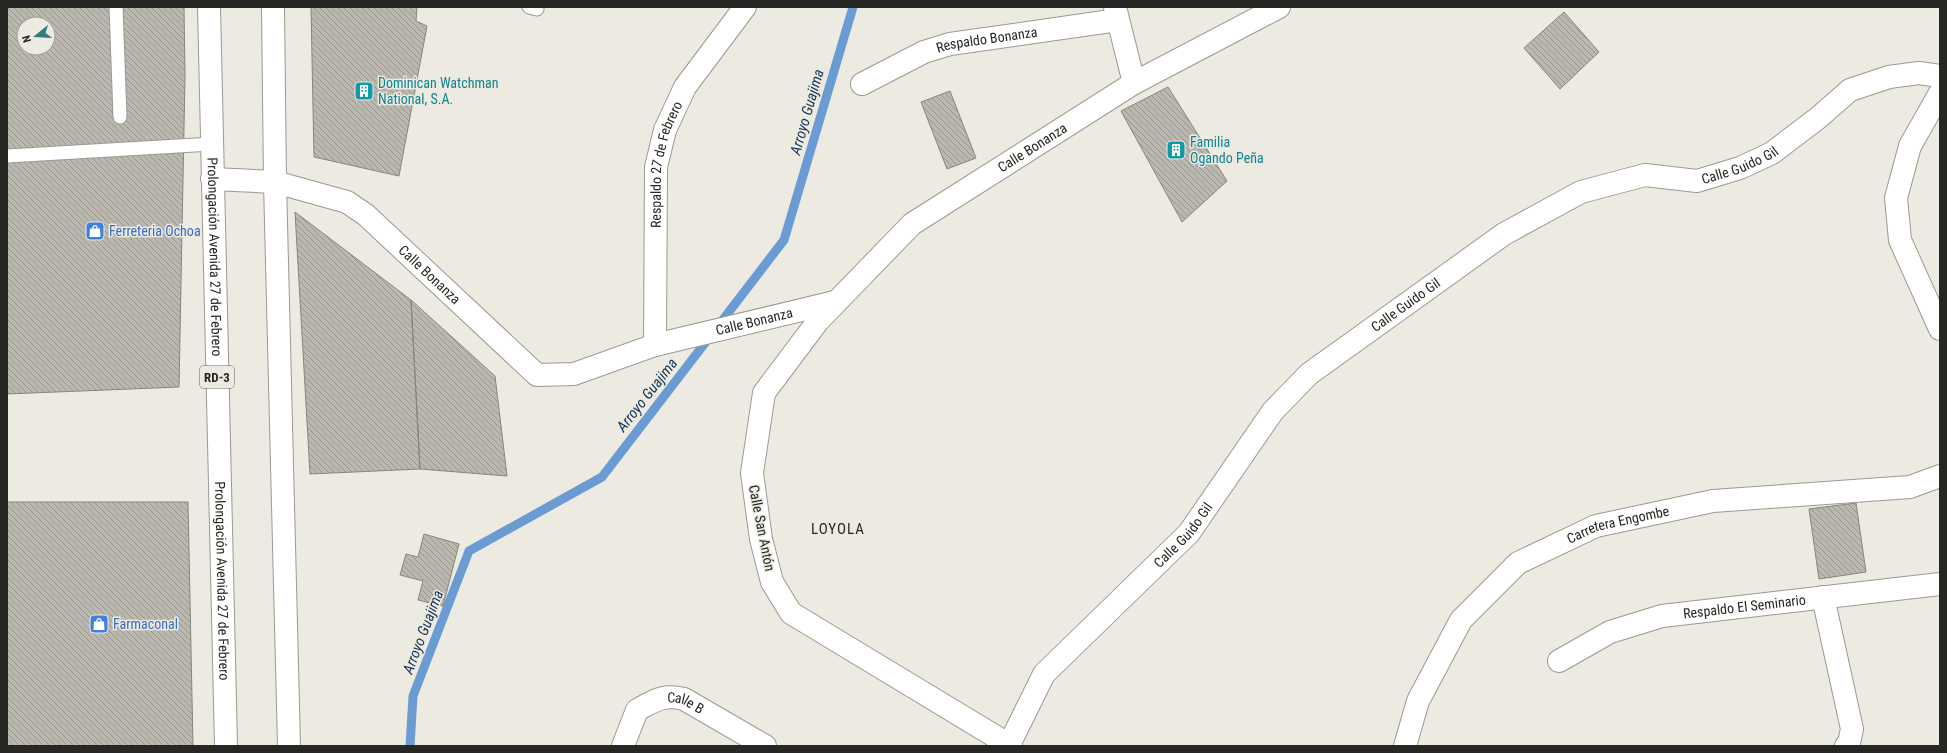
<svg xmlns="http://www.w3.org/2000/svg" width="1947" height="753" font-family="'Roboto Condensed',sans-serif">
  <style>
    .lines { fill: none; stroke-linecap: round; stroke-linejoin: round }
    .stream { stroke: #6a9bd2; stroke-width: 9 }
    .building { fill: url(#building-back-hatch); stroke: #87857c; fill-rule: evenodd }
    .service-casing { stroke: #9b9990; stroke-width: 15 }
    .minor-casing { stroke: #9b9990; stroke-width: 24 }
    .tertiary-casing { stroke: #9b9990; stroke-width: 24 }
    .primary-casing { stroke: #9b9990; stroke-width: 24 }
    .service { stroke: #fff; stroke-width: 13 }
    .minor { stroke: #fff; stroke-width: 22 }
    .tertiary { stroke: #fff; stroke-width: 22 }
    .primary { stroke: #fff; stroke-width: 22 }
    .labels { text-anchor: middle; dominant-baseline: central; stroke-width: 3; stroke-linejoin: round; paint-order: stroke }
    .shield { fill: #edebe1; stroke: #62615b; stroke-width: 1 }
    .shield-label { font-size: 13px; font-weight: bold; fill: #262622 }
    .street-label { font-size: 14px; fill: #262622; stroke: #edebe1 }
    .culture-label { font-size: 14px; fill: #0d838f; stroke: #edebe1; text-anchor: start }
    .shop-label { font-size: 14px; fill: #366cbe; stroke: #edebe1; text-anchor: start }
    .water-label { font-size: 15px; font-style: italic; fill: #113559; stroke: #edebe1 }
    .neighbourhood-label { font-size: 15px; letter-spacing: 1px; fill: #262622; stroke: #edebe1 }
  </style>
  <defs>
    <pattern id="building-back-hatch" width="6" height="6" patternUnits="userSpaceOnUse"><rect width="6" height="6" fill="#bbb8af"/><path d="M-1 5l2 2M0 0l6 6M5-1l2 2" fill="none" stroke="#98958e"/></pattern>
  </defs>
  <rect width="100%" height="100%" fill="#edebe1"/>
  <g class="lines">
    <path class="stream" d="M410,746L413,696L469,551L602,477L784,240L853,7"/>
  </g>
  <path class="building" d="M7,7H184L185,76L179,387L7,394ZM24,24H48V48H24Z
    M311,7H417L416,21L427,26L399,176L314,157Z
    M1564,12L1599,52L1560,89L1524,48Z
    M1168,87L1227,181L1182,222L1121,111Z
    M950,91L976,158L947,169L921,102Z
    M295,212L411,300L420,469L310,474Z
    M411,300L495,376L507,476L420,469Z
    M7,502H188L193,746H7Z
    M1856,503L1866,572L1819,579L1809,509Z
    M424,534L459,544L443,606L418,600L423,581L400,575L406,554L418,557Z"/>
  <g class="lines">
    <g class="service-casing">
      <path id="service" d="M116,7L120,117
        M529,7L537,9
        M7,156L212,144"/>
    </g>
    <g class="minor-casing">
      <g id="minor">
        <path d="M1115,7L1134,83"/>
        <path id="s1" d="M862,84L924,52L950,44L1118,20"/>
        <path id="s2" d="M212,179L275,182L347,202L366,215L537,375L574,374L655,345L835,302"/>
        <path id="s3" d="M655,345L656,167L665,130L685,87L745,7"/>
        <path d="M1823,597L1852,729L1849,743L1846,746"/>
        <path id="s4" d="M1559,661L1610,632L1662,616L1940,584"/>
        <path id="s5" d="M1009,745L1044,674L1189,533L1273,411L1309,374L1504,234L1581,192L1645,175L1697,181L1740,168L1772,153L1818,118L1850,90L1889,77L1919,73L1940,76"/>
        <path id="s6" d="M623,746L637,710C656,700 663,694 684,699L765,746"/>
        <path id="s7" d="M1011,746L791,613L772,582L761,539L752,473L764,393L818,321L912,224L1134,83L1279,7"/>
      </g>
    </g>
    <g class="tertiary-casing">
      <g id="tertiary">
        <path d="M1940,93L1910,146L1896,198L1900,240L1940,329"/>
        <path id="s8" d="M1405,746L1418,701L1461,620L1518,563L1596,526L1713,501L1910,487L1940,476"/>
      </g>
    </g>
    <g class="primary-casing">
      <g id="primary">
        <path id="s9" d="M209,7L226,746"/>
        <path d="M273,7L275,182L289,746"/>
      </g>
    </g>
    <use href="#service" class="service"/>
    <use href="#minor" class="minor"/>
    <use href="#tertiary" class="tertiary"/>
    <use href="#primary" class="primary"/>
  </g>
  <defs>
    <g id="building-square" transform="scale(1)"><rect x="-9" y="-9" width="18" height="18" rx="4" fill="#0f9aa8" stroke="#edebe1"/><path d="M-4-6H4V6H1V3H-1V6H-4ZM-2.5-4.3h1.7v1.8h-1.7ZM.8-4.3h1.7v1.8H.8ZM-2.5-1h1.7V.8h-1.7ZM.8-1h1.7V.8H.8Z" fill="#fff"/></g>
    <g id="shop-square" transform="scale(1)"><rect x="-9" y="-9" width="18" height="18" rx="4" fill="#3f7fe0" stroke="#edebe1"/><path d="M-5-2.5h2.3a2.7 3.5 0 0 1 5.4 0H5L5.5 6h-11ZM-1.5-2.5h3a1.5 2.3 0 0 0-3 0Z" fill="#fff"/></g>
  </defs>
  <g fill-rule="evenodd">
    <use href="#building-square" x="364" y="91"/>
    <use href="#building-square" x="1176" y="150"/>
    <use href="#shop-square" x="95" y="231"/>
    <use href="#shop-square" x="99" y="624"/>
  </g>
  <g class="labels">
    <rect class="shield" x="200" y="366" width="34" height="22" rx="3"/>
    <g class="shield-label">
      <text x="217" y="377">RD-3</text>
    </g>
    <g class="street-label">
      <text stroke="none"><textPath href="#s1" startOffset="134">Respaldo Bonanza</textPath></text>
      <text stroke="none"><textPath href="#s7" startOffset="853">Calle Bonanza</textPath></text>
      <text stroke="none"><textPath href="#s5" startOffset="973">Calle Guido Gil</textPath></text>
      <text stroke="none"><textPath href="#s3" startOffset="182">Respaldo 27 de Febrero</textPath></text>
      <text stroke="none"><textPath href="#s9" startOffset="250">Prolongación Avenida 27 de Febrero</textPath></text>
      <text stroke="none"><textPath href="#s2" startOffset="248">Calle Bonanza</textPath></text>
      <text stroke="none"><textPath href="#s5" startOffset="600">Calle Guido Gil</textPath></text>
      <text stroke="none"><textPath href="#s2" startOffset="620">Calle Bonanza</textPath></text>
      <text stroke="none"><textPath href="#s8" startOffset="327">Carretera Engombe</textPath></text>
      <text transform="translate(762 528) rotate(79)">Calle San Antón</text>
      <text stroke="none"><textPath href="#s5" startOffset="276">Calle Guido Gil</textPath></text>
      <text stroke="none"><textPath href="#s9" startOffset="574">Prolongación Avenida 27 de Febrero</textPath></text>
      <text stroke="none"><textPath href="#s4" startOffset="196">Respaldo El Seminario</textPath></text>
      <text stroke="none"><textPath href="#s6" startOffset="91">Calle B</textPath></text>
    </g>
    <g class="culture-label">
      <text x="378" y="83">Dominican Watchman<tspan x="378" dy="16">National, S.A.</tspan></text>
      <text x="1190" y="142">Familia<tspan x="1190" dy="16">Ogando Peña</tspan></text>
    </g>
    <g class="shop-label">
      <text x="109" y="231">Ferreteria Ochoa</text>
      <text x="113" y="624">Farmaconal</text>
    </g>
    <g class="water-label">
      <text transform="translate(807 112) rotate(-74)">Arroyo Guajima</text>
      <text transform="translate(647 395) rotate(-52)">Arroyo Guajima</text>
      <text transform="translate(423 632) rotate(-69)">Arroyo Guajima</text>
    </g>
    <g class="neighbourhood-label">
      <text x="838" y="529">LOYOLA</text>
    </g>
  </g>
  <rect width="1947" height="753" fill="none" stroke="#262622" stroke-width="16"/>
  <g transform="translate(36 36) rotate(252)"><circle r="19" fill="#edebe1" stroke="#9d9c95"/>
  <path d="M0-3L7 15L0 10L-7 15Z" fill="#337c79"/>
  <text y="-6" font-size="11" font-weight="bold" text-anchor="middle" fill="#262622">N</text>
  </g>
</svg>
